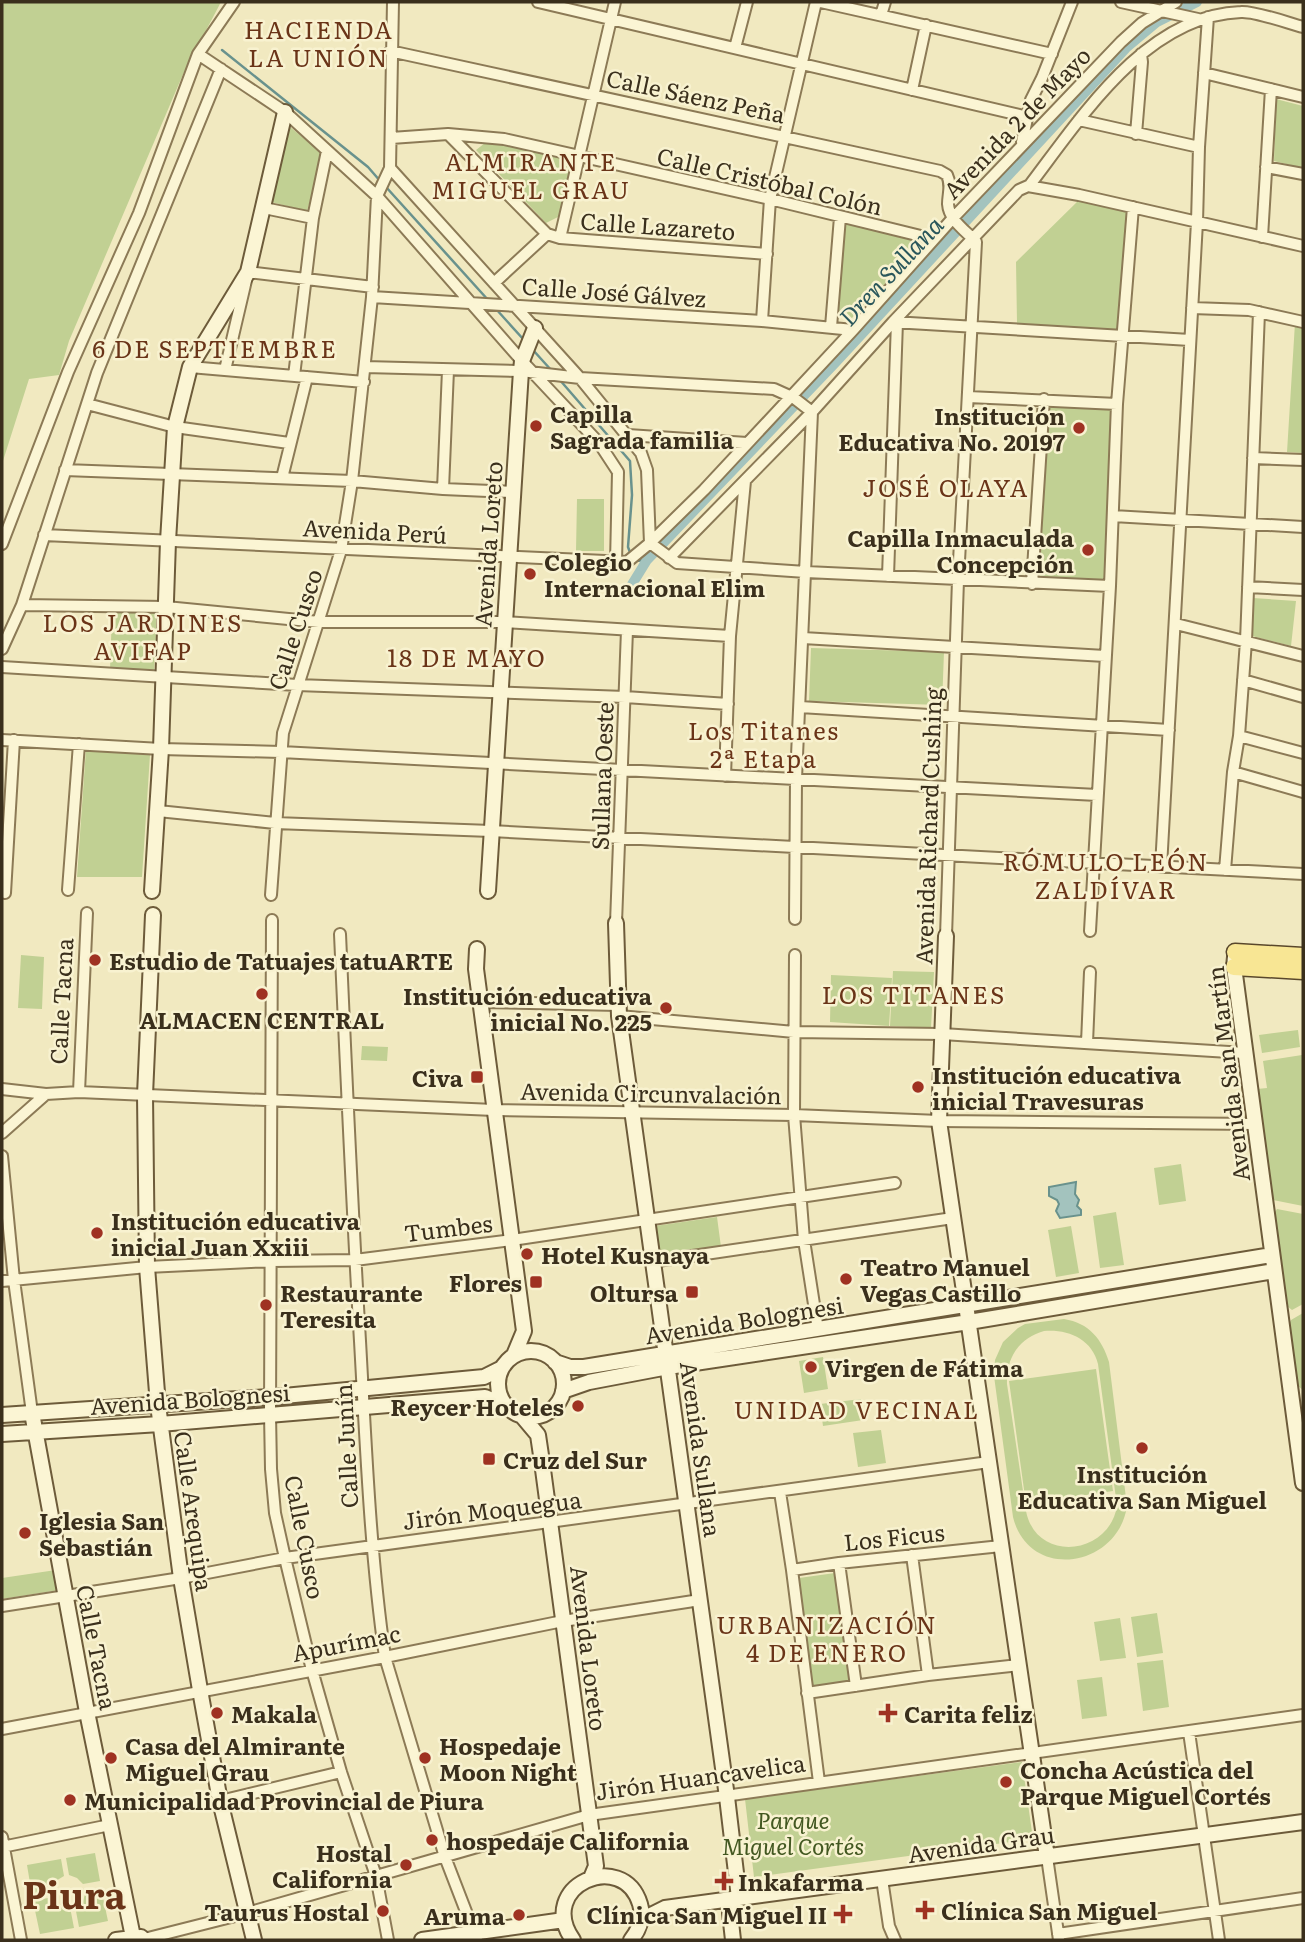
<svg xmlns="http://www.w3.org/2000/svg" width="1305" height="1942" font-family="Literata,serif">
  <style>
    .green { fill: #c1d093; fill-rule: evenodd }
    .water { fill: #a3c3be; stroke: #69928d; stroke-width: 2 }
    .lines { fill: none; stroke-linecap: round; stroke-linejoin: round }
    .stream { stroke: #69928d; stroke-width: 2.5 }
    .canal { stroke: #a3c3be; stroke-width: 10 }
    .street-casing { stroke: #8c7a56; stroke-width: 14 }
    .secondary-casing { stroke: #6d5b3a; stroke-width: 18 }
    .primary-casing { stroke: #59472b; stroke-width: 19 }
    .street { stroke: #fbf5d4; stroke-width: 10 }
    .secondary { stroke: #fbf5d4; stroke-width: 14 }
    .primary { stroke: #f8e694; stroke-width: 16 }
    .poi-dot { fill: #9f3222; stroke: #f8f2d0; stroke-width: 2.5 }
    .labels { text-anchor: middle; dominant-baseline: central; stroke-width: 5; stroke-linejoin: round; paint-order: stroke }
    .street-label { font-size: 23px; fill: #3a2f1c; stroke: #f8f2d0 }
    .poi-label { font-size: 23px; font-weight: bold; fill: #3a2f1c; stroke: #f8f2d0; text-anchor: start }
    .park-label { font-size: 23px; font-style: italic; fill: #435821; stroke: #f8f2d0 }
    .neighbourhood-label { font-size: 24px; letter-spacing: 2px; fill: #6a3418; stroke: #f8f2d0 }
    .water-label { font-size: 24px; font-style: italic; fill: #2a575b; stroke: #f8f2d0 }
    .town-label { font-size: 37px; font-weight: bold; fill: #6a3418; stroke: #f8f2d0 }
  </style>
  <rect width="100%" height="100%" fill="#f1e9c0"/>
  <path class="green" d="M2,2H221L184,72L69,341L59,375L29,379L2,464Z
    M1276,99L1303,106V168L1274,161Z
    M290,127L323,154L307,211L271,202Z
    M485,143L504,144L576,161L560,216L546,223L476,150Z
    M1079,200L1133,212L1118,330L1017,323L1016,262Z
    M843,221L927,240L850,320L834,311Z
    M1295,323L1303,325V453L1287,452Z
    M1047,407L1114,409L1105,583L1039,580Z
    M577,499H604V551H576Z
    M1253,598L1296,601L1291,646L1252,636Z
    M112,612L157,613L154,672L110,670Z
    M811,648L944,652L942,705L809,701Z
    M86,749L150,755L142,877H77Z
    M21,955L44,957L42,1009L18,1008Z
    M893,971L934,972L931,1028L890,1026Z
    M831,975L892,978L889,1026L830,1022Z
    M1298,1030L1300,1047L1262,1053L1259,1035Z
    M362,1046L388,1047L387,1061L361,1060Z
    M1302,1055L1303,1063V1206L1273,1200L1257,1089L1267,1088L1263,1061Z
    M1181,1164L1186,1201L1159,1205L1154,1168Z
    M1277,1209L1303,1214V1304L1292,1310L1287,1306L1275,1212Z
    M1116,1212L1124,1265L1100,1268L1093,1216Z
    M717,1217L721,1247L659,1255L655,1226Z
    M1071,1226L1079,1273L1056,1277L1048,1230Z
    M1303,1313V1390L1298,1386L1289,1324L1291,1320Z
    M1064,1319C1089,1323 1102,1339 1109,1362L1127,1506C1118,1568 1029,1582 1013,1517L994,1376L995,1360L1003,1342L1018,1328L1025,1324ZM1044,1331C1068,1329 1092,1339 1098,1364L1117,1506C1109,1556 1036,1563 1026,1511L1007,1384C1006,1358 1019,1338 1044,1331Z
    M823,1357L828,1389L804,1393L799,1361Z
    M1096,1369L1113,1491L1026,1504L1009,1381Z
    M861,1399L863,1420L823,1426L820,1404Z
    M881,1430L886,1463L858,1467L853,1433Z
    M56,1570L59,1590L2,1599V1578Z
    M835,1573L851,1683L811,1686L799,1578Z
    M1157,1613L1163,1653L1137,1657L1131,1617Z
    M1120,1618L1126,1658L1100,1661L1094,1622Z
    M1163,1660L1169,1707L1143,1711L1137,1663Z
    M1102,1677L1107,1716L1082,1719L1077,1680Z
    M1022,1762L1033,1839L754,1877L745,1799Z
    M95,1853L100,1881L83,1884L77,1878L69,1875L66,1858Z
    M61,1859L64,1876L54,1882L52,1891L32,1895L27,1865Z
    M101,1888L108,1921L79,1927L75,1906L83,1901L86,1891Z
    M53,1897L58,1904L70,1907L74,1928L40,1934L33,1901Z"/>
  <path class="water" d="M1076,1182L1075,1194L1079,1200L1077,1206L1081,1210V1215L1060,1218L1056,1211L1059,1204L1057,1200L1049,1196V1187Z"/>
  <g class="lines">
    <path class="stream" d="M222,50L368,167L381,182
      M386,187L489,301
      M496,309L524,340
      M533,350L552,371
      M559,379L630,461L632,495L628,547L631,555
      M635,561L647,560"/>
    <path class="canal" d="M631,586L647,560L835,363L1126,48L1157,22L1197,2"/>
    <g class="street-casing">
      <path id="street" d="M234,2L198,54L285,112L377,196L522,361L599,443L618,472L616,563
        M538,2L1028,117
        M821,2L1052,54
        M1121,2L1198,19
        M881,15L885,2
        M735,48L747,2
        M390,51L940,171L947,175C952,186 948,193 948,204C949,220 965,230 976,242L958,580L946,936
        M1204,73L1303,97
        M912,90L926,25
        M1079,120L1199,147
        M448,134L547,234L560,238L767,254
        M1136,134L1142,62L1141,54
        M391,138L448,134L504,139L770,199L933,239
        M1022,142L1031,100L1042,78L1072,2
        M1266,167L1303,174
        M390,168L580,378L641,453L647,470L650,543
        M1029,186C1081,118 1146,15 1241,12C1255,11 1288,23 1303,27
        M264,208L313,218
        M1262,237L1271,89
        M560,238L615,2
        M494,283L547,234
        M372,297L762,321L853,330
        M1192,308L1249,310L1303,322
        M762,321L770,199L816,2
        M893,322L1190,340
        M831,327L840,217
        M190,367L364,382
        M365,367L521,371L580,378L774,389L794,398L812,412L796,779L795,919
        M225,370L248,272L373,287
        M294,376L313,218L327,151
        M968,397L1117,404
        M87,404L175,427L289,443
        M628,435L747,443
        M1253,458L1303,460
        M65,470L352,481L443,489L513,492
        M282,478L307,377
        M443,489L448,370
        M1113,516L1303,527
        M44,535L627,562L650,543L704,490L853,330L953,218L1121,42L1142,23L1176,2
        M650,543L677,563L806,572L1110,586
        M2,544L68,372L139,213L198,54
        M669,558L812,412L893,322L1019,190L1028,186L1079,195L1303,246
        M888,576L897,322
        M1032,584L1044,399
        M1248,587L1303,590
        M22,605L166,607L319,622H505L730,636
        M1176,624L1303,656
        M803,638L1105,656
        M2,649L22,605L97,373L221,69
        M2,667L297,685L625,697L728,704
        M1243,680L1303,697
        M800,707L1169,730
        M1239,736L1303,753
        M2,740L161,749L281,752L1097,795
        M1233,772L1303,792
        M725,776L730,636L745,481
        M158,811L275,823L491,831L1303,874
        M1161,867L1197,222L1199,147L1208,17
        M1225,870L1233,772L1239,736L1246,641L1259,312
        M68,890L79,744
        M5,893L14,740
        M271,895L283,733L341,550L352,481L372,297L377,196L390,168L393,2
        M272,920L270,1414L271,1469L275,1513L285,1558L312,1670L341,1772L376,1876L388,1940
        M616,923L627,630
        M1090,931L1110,586L1117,404L1133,207
        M340,934C346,1070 352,1205 360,1341C366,1447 370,1552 385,1657L445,1857L477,1940
        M795,955L794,1115L804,1240L818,1330
        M482,1002L618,1005
        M619,1016L794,1032L942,1034L1245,1053
        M1087,1043L1090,972
        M2,1089L46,1094L79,1092L494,1110L794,1115L939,1121L1255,1124
        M79,1092L87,913
        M2,1133L46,1094
        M2,1156L14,1280L32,1413
        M651,1262L953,1218
        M2,1281L147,1267L272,1261L355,1260L512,1240L895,1183
        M780,1492L792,1570L819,1782
        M912,1555L928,1675
        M839,1563L856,1686
        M792,1570L839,1563L1001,1546
        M2,1606L181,1578L285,1558L989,1462
        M807,1693L928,1675L1019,1665
        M2,1729L385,1657L563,1621L700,1600
        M1189,1732L1219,1940
        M220,1801L341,1772
        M2,1837L21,1940
        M2,1847L110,1825
        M1047,1857L1059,1940
        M882,1879L889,1926L895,1940
        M1058,1934L1303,1898
        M144,1939L247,1913L589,1815L1303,1715"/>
    </g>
    <g class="secondary-casing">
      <path id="secondary" d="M152,891L161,749L168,541L175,427L190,367L248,272L285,112
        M488,891L521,371L522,361L535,328
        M153,915L145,1095L147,1267L158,1405L181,1578L200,1690L220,1801L254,1940
        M616,923L619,1016L727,1797L739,1898L730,1913L733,1940
        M946,936L939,1121L1047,1857
        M477,949L476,969L524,1331L514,1355
        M1235,957L1234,967L1303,1483
        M498 1384a33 33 0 1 1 66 0a33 33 0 1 1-66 0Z
        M555,1362L570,1367H584L1272,1255
        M563,1391L589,1382L668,1367L969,1322L1274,1271
        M32,1413L87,1712L133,1937
        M2,1415L284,1396L484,1377L502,1368
        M522,1416L538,1435L542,1462L596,1866L591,1878
        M2,1434L160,1424L485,1397L506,1406
        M641,1920L665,1908L1303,1822
        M116,1940L141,1937L144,1940
        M422,1940L564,1920
        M573,1940C535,1886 623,1848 640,1904C644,1917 639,1930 631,1940"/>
    </g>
    <g class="primary-casing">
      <path id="primary" d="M1235,952L1303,956
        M1234,967L1303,971"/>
    </g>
    <use href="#street" class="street"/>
    <use href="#secondary" class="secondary"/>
    <use href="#primary" class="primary"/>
  </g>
  <g class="poi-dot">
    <circle cx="536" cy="426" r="7"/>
    <circle cx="1079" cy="428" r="7"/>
    <circle cx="1088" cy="550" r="7"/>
    <circle cx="530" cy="574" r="7"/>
    <circle cx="95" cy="960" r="7"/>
    <circle cx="262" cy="994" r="7"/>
    <circle cx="666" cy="1008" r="7"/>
    <rect x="470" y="1070" width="14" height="14" rx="3.5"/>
    <circle cx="918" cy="1087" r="7"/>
    <circle cx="97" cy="1233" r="7"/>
    <circle cx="527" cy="1254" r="7"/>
    <circle cx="846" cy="1279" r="7"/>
    <rect x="529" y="1275" width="14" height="14" rx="3.5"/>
    <rect x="685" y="1285" width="14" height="14" rx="3.5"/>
    <circle cx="266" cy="1305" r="7"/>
    <circle cx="811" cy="1367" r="7"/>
    <circle cx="578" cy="1406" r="7"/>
    <circle cx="1142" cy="1448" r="7"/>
    <rect x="482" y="1452" width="14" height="14" rx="3.5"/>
    <circle cx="25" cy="1533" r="7"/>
    <circle cx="217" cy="1713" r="7"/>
    <path d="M884.5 1702.5h7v7h7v7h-7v7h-7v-7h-7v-7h7z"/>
    <circle cx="111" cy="1758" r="7"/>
    <circle cx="425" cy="1758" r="7"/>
    <circle cx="1006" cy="1782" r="7"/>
    <circle cx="70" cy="1800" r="7"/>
    <circle cx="432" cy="1840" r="7"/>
    <circle cx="406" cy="1865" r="7"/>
    <path d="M720.5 1870.5h7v7h7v7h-7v7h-7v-7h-7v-7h7z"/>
    <path d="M921.5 1899.5h7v7h7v7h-7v7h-7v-7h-7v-7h7z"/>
    <circle cx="383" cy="1911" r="7"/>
    <path d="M839.5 1903.5h7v7h7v7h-7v7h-7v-7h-7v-7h7z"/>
    <circle cx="519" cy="1915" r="7"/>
  </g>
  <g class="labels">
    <g class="street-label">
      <text transform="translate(696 95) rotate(12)">Calle Sáenz Peña</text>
      <text transform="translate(1016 122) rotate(-46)">Avenida 2 de Mayo</text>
      <text transform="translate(770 180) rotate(13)">Calle Cristóbal Colón</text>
      <text transform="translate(658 225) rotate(4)">Calle Lazareto</text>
      <text transform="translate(614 291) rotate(4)">Calle José Gálvez</text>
      <text transform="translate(375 530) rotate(3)">Avenida Perú</text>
      <text transform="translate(487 544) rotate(-86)">Avenida Loreto</text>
      <text transform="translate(294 629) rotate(-72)">Calle Cusco</text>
      <text transform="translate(601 776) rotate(-88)">Sullana Oeste</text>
      <text transform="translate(927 826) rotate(-88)">Avenida Richard Cushing</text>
      <text transform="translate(60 1001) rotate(-87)">Calle Tacna</text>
      <text transform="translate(1227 1074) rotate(-97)">Avenida San Martín</text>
      <text transform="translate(651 1092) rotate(1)">Avenida Circunvalación</text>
      <text transform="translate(448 1227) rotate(-7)">Tumbes</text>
      <text transform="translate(744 1319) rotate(-9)">Avenida Bolognesi</text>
      <text transform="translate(190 1398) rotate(-4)">Avenida Bolognesi</text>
      <text transform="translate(345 1446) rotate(-93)">Calle Junín</text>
      <text transform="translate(702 1449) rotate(82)">Avenida Sullana</text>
      <text transform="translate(492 1509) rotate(-7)">Jirón Moquegua</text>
      <text transform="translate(195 1511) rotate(82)">Calle Arequipa</text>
      <text transform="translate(894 1536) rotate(-6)">Los Ficus</text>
      <text transform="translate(306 1537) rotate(79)">Calle Cusco</text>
      <text transform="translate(346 1642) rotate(-11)">Apurímac</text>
      <text transform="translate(98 1647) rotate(79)">Calle Tacna</text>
      <text transform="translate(590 1648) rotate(83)">Avenida Loreto</text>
      <text transform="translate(700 1776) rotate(-8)">Jirón Huancavelica</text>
      <text transform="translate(981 1843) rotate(-8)">Avenida Grau</text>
    </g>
    <g class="poi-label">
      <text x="550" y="413">Capilla<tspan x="550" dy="26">Sagrada familia</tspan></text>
      <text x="1065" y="415" text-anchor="end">Institución<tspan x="1065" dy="26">Educativa No. 20197</tspan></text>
      <text x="1074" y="537" text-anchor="end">Capilla Inmaculada<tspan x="1074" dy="26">Concepción</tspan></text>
      <text x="544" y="561">Colegio<tspan x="544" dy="26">Internacional Elim</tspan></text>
      <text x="109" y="960">Estudio de Tatuajes tatuARTE</text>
      <text x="652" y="995" text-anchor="end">Institución educativa<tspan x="652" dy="26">inicial No. 225</tspan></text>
      <text x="262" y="1019" text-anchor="middle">ALMACEN CENTRAL</text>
      <text x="932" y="1074">Institución educativa<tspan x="932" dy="26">inicial Travesuras</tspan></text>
      <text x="463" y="1077" text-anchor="end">Civa</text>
      <text x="111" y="1220">Institución educativa<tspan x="111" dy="26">inicial Juan Xxiii</tspan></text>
      <text x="541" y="1254">Hotel Kusnaya</text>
      <text x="860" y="1266">Teatro Manuel<tspan x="860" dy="26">Vegas Castillo</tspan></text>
      <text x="522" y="1282" text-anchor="end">Flores</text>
      <text x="280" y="1292">Restaurante<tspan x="280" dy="26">Teresita</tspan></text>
      <text x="678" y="1292" text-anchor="end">Oltursa</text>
      <text x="825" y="1367">Virgen de Fátima</text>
      <text x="564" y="1406" text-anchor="end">Reycer Hoteles</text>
      <text x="503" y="1459">Cruz del Sur</text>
      <text x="1142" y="1473" text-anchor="middle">Institución<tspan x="1142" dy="26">Educativa San Miguel</tspan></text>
      <text x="39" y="1520">Iglesia San<tspan x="39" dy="26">Sebastián</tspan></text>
      <text x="231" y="1713">Makala</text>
      <text x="904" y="1713">Carita feliz</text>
      <text x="125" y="1745">Casa del Almirante<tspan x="125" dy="26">Miguel Grau</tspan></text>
      <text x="439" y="1745">Hospedaje<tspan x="439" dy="26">Moon Night</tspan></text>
      <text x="1020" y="1769">Concha Acústica del<tspan x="1020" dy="26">Parque Miguel Cortés</tspan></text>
      <text x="84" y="1800">Municipalidad Provincial de Piura</text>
      <text x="446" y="1840">hospedaje California</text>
      <text x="392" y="1852" text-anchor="end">Hostal<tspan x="392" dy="26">California</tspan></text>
      <text x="738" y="1881">Inkafarma</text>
      <text x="941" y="1910">Clínica San Miguel</text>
      <text x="369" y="1911" text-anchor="end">Taurus Hostal</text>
      <text x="827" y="1914" text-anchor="end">Clínica San Miguel II</text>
      <text x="505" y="1915" text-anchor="end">Aruma</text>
    </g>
    <g class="park-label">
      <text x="793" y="1819">Parque<tspan x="793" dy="26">Miguel Cortés</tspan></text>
    </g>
    <g class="neighbourhood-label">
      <text x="319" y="28">HACIENDA<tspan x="319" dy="28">LA UNIÓN</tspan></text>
      <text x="531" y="160">ALMIRANTE<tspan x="531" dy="28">MIGUEL GRAU</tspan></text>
      <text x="215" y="347">6 DE SEPTIEMBRE</text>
      <text x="946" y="486">JOSÉ OLAYA</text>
      <text x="143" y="621">LOS JARDINES<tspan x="143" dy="28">AVIFAP</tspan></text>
      <text x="467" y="656">18 DE MAYO</text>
      <text x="764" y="729">Los Titanes<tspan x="764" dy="28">2ª Etapa</tspan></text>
      <text x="1106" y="860">RÓMULO LEÓN<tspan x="1106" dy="28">ZALDÍVAR</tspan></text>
      <text x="914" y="993">LOS TITANES</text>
      <text x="857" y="1408">UNIDAD VECINAL</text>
      <text x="827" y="1623">URBANIZACIÓN<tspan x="827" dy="28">4 DE ENERO</tspan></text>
    </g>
    <g class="water-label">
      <text transform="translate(890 270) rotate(-47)">Dren Sullana</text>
    </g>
    <g class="town-label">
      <text x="74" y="1892">Piura</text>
    </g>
  </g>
  <rect width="1305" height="1942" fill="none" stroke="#3a2f1c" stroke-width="7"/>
</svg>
